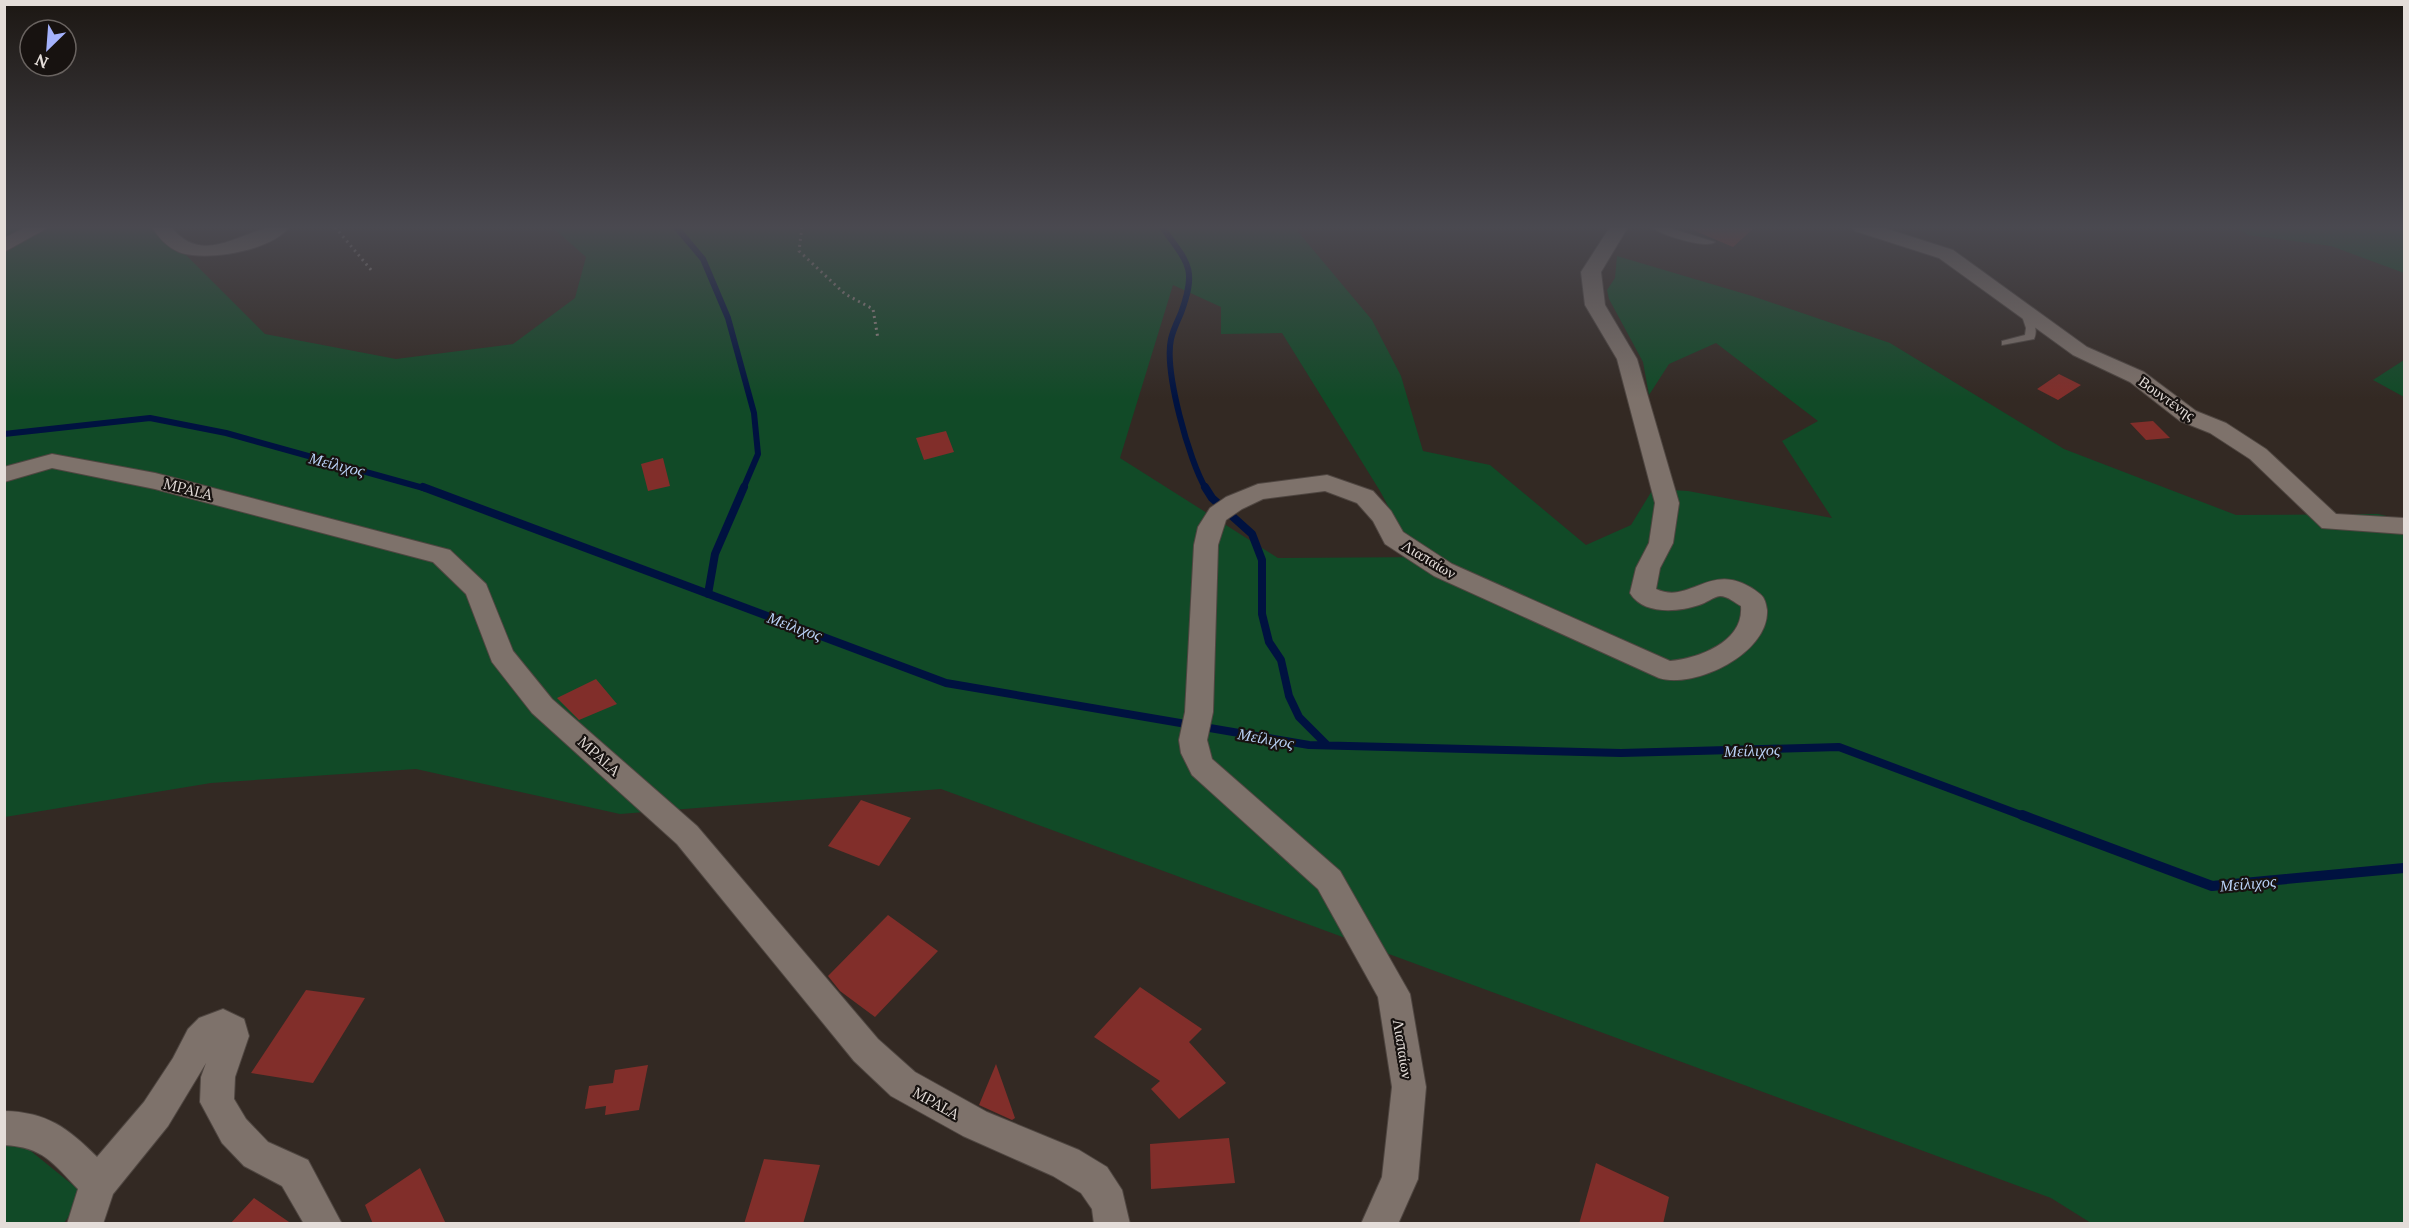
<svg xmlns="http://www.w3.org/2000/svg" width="2409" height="1228" font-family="Lora,serif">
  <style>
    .green { fill: #114a27; fill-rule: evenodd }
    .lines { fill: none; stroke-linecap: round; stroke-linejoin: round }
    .stream-far2 { stroke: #001240; stroke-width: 6 }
    .stream-far1 { stroke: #001240; stroke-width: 8 }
    .stream { stroke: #001240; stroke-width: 10 }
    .building { fill: #812e2a }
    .service-casing { stroke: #4f4641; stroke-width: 2 }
    .minor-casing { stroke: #4f4641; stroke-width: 2 }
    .path { stroke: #938a85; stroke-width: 3; stroke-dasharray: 2 4; stroke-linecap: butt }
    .service { fill: #7e726b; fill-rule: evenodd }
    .minor { fill: #7e726b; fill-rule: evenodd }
    .labels { text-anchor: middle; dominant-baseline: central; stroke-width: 4.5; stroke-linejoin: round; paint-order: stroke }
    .street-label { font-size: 15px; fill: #e4ddd9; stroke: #171210 }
    .water-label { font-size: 16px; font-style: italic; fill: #b9d1f6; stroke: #171210 }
  </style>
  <rect width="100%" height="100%" fill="#332923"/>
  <path class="green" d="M5,227H158L265,334L396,359L513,344L575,298L586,257L552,227H1294L1372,320L1401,376L1423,451L1490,465L1586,545L1631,525L1653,489L1688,491L1832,518L1782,441L1818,421L1716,343L1669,364L1649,395L1643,362L1609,299L1607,290L1615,278L1617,256L1752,296L1890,343L2064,449L2236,515L2378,514L2404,520V1223H2091L2051,1198L941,789L620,814L416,769L211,783L5,817ZM1173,285L1221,307V334L1282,333L1380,491L1404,536L1434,557L1278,558L1120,458Z
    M2234,227H2404V273L2331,246L2248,235Z
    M2404,360V397L2373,380Z
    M11,1135L84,1194L64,1223H5L4,1137Z"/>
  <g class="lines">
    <path class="stream-far2" d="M676,227L703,259L728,318L754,413L758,454L743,489
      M1162,227C1189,264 1197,269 1181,313C1177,322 1173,330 1171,339C1164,371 1189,461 1206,489
      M4,434L150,418L226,433L427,489"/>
    <path class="stream-far1" d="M423,487L946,683L1309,745L1621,753L1839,747L2026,817
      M1205,487L1212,498L1252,534L1262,560V614L1269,642L1281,660L1289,696L1299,717L1327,745
      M708,594L715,554L744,487"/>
    <path class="stream" d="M2022,815L2212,886L2404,868"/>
  </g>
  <path class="building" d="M1686,227H1755L1733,247Z
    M2059,374L2081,385L2058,400L2037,389Z
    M2153,421L2170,438L2146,440L2130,423Z
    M946,431L954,452L924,460L916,438Z
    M663,458L670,486L648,491L641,464Z
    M596,679L617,704L579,720L557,698Z
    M861,800L911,818L879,866L828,846Z
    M888,915L938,951L875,1017L840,991L828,976Z
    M1140,987L1202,1029L1189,1042L1226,1083L1179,1119L1151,1089L1160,1081L1094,1037Z
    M306,990L365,998L313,1083L251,1073Z
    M996,1064L1015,1118L1012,1120L979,1105Z
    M648,1065L639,1110L605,1115L606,1106L585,1109L589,1086L613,1083L615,1070Z
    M1229,1138L1235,1183L1151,1189L1150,1144Z
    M764,1159L820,1165L803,1224H744Z
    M1596,1163L1669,1197L1663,1224H1579Z
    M420,1168L446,1224H373L365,1205Z
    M254,1198L292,1224H230Z"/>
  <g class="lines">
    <g class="service-casing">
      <path id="service" d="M1651,227H1666L1715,242C1705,249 1661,235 1651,227Z
        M2026,310L2031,313C2034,322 2038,330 2034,339L2002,345V341L2025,335L2026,328L2021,313Z"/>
    </g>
    <g class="minor-casing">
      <path id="minor" d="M26,227H49L4,252V238Z
        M152,227H171C200,263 232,238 266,228C272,226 282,227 289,227C272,251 205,262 179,252C167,247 159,238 152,227Z
        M1610,227H1628L1601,272L1605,305L1637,359L1679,503L1673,543L1660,568L1656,589C1692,606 1712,556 1760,594C1765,598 1766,604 1767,610C1769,654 1694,689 1659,678L1434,576L1385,544L1373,521L1357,503L1325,491L1263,499L1242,509L1226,520L1218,545L1213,712L1207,740L1212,759L1340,871L1410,994L1426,1087L1418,1179L1398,1224H1361L1382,1177L1392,1087L1378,997L1318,889L1192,775L1181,753L1179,740L1185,712L1194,545L1198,527L1210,508L1226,497L1258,484L1327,475L1373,491L1391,511L1403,532L1452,564L1670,661C1699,658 1744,642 1741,606C1735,603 1728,596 1720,596C1713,597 1706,603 1699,605C1678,612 1643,615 1630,593L1636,568L1649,543L1655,503L1617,359L1585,305L1581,272Z
        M1853,227H1881L1953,250L2087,347L2144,372L2196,411L2226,423L2266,449L2336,514L2404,518V534L2322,528L2250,459L2210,433L2180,421L2130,382L2073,355L1939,258L1855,231Z
        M52,454L155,473L450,550L486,584L513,651L552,699L697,826L878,1039L915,1072L987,1112L1079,1150L1107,1167L1122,1190L1130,1224H1094L1092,1209L1081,1193L1053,1176L963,1136L891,1096L854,1061L677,844L532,713L492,662L466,594L433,562L155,489L52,468L4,482V467Z
        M223,1009L244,1019L249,1036L235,1077L234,1099L246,1119L268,1142L308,1160L342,1224H304L282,1186L244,1166L222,1143L200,1102L201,1077L206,1063L168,1126L113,1194L103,1224H67L78,1189C53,1163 43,1147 4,1145V1111C47,1112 68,1128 97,1157L144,1102L173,1058L188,1029L199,1018Z"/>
    </g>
    <path class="path" d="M335,227L372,271
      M802,227L799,251L845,294L873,309L878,339"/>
    <use href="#service" class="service"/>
    <use href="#minor" class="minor"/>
  </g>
  <linearGradient id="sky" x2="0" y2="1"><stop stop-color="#1c1713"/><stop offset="0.57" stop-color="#4a4950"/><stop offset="1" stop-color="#4a4950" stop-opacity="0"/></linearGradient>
  <rect width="2409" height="399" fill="url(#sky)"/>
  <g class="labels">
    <g class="street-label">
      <text transform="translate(2167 398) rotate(35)">Βουντένης</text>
      <text transform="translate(188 489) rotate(14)">MPALA</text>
      <text transform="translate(1429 559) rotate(31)">Λιαπαίων</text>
      <text transform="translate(599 756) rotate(42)">MPALA</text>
      <text transform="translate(1403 1049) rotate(81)">Λιαπαίων</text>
      <text transform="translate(936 1103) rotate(29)">MPALA</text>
    </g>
    <g class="water-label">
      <text transform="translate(337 464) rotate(14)">Μείλιχος</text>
      <text transform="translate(795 626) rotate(20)">Μείλιχος</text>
      <text transform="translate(1266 738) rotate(10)">Μείλιχος</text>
      <text transform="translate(1752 750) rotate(-2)">Μείλιχος</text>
      <text transform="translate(2248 883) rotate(-5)">Μείλιχος</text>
    </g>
  </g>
  <rect width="2409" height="1228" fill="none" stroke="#e4ddd9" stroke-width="12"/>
  <g transform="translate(48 48) rotate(205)"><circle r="28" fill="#171210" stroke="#696360" stroke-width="1.5"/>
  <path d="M0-4.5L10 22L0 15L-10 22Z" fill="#a4b2fc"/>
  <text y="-9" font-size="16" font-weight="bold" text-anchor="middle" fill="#e4ddd9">N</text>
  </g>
</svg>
